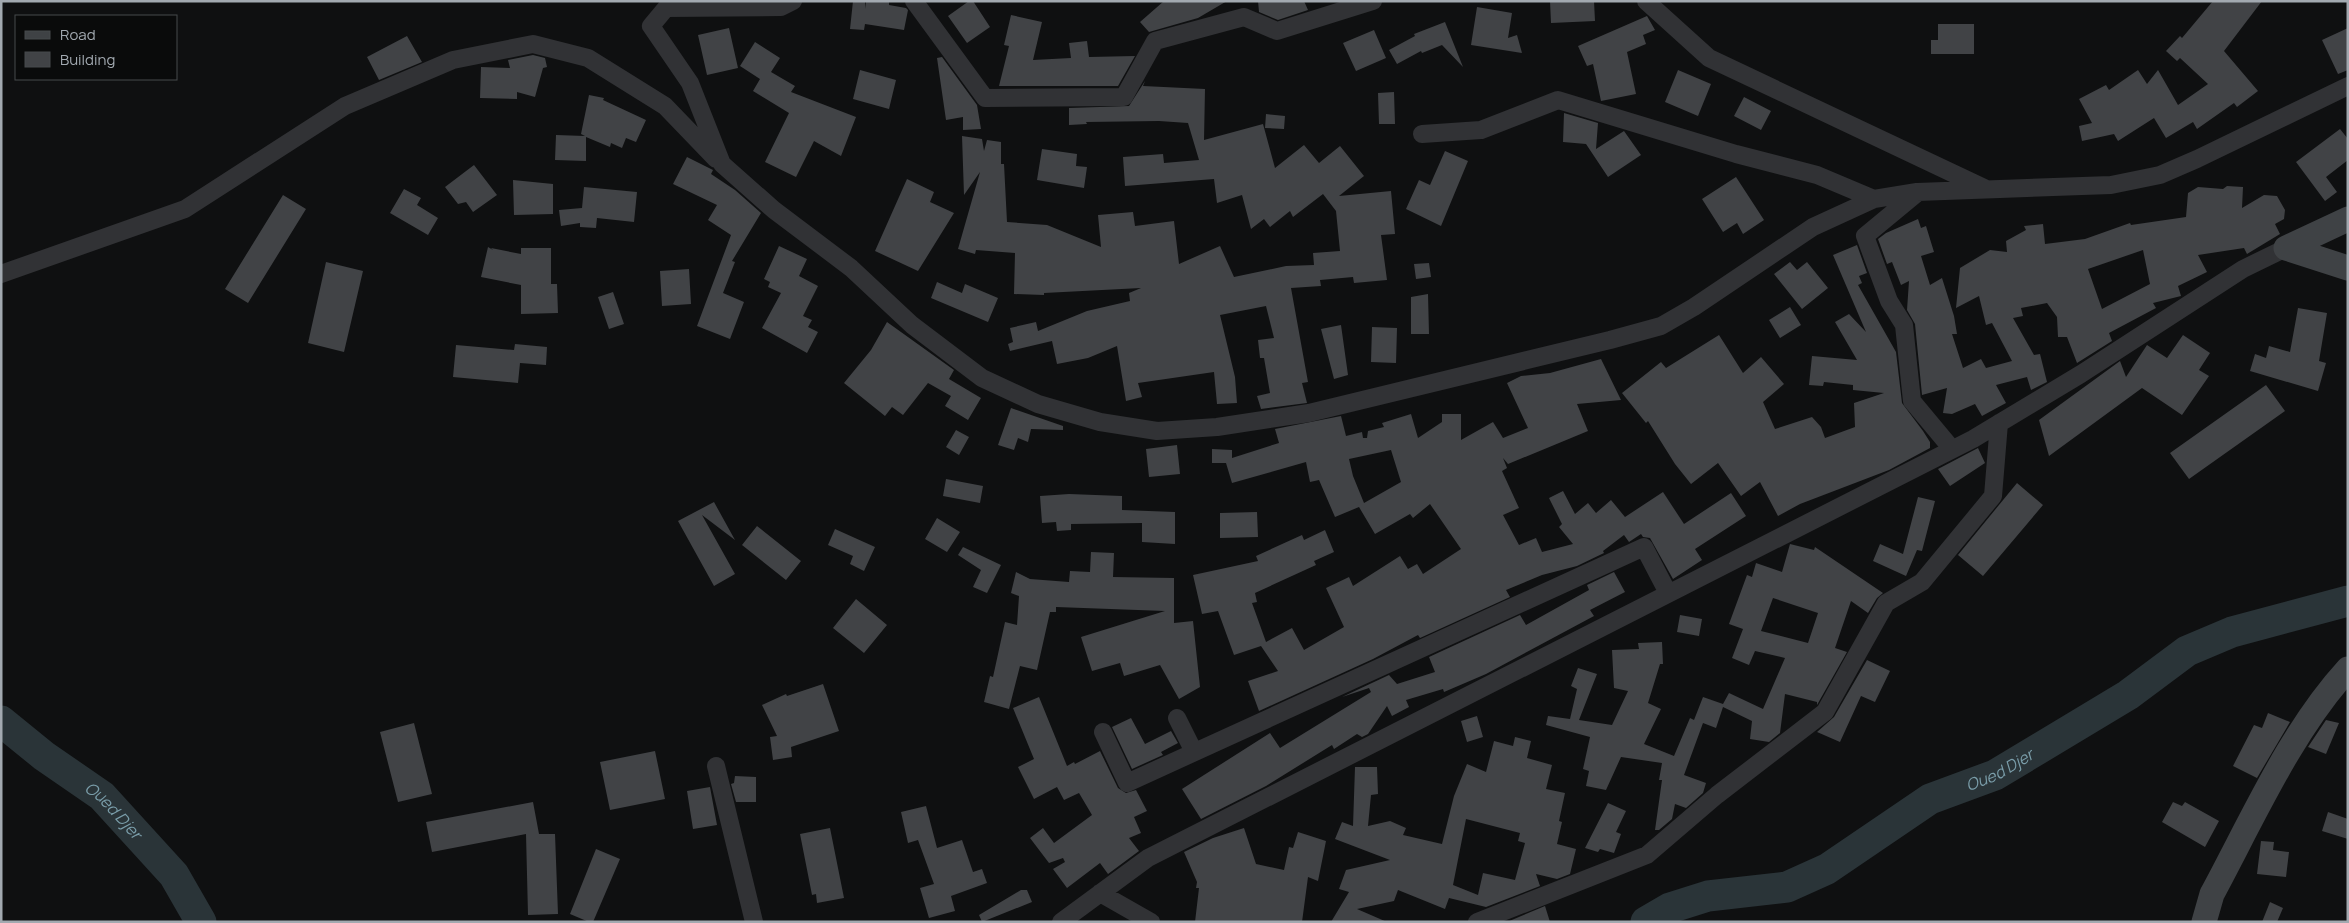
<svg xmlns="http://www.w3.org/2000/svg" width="2349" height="923" font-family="Manrope,sans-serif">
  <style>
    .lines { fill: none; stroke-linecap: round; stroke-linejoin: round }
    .river { stroke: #2a3438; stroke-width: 31 }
    .building { fill: #414346; fill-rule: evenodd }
    .street { stroke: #313235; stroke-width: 18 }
    .secondary { stroke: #3f4245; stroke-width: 25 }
    .labels { text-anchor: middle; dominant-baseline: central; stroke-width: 4.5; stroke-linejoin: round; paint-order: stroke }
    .water-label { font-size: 16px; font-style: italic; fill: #7a9da9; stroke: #0a0b0b }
  </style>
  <rect width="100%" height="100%" fill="#0f1011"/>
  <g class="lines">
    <g class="river">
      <path id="s1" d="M1,721L44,756L102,796L174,875L201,922"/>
      <path id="s2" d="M1646,922L1670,908L1708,896L1787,887L1827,869L1930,799L1995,775L2128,695L2187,651L2232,632L2348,601"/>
    </g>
  </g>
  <path class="building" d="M853,1H865V9L866,1H889V5L906,8L908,10L904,30L865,24L864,30L850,29Z
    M969,1H973L990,27L967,43L948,16Z
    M1164,1H1227L1198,18L1149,32L1140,22Z
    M1258,1H1304L1308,10L1278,20L1259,12Z
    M1550,1H1594L1595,21L1551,23Z
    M2213,1H2262L2224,51L2258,91L2237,107L2234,103L2197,129L2193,122L2166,138L2154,118L2118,141L2114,134L2082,141L2079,126L2092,123L2079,99L2106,85L2109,90L2138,70L2147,84L2158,70L2178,105L2208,84L2180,58L2177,61L2166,51L2180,36L2182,38Z
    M1477,7L1512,13L1508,38L1517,35L1522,53L1471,45Z
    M1011,15L1042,22L1033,60L1071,58L1069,43L1087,41L1089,57L1135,56L1118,86H999L1009,46L1004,45Z
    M1647,16L1655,30L1643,35L1646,44L1627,52L1636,94L1601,101L1593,64L1587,66L1578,46Z
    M1445,22L1463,67L1442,45L1422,53L1421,51L1397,64L1389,50L1415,36L1414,34Z
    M1938,24H1974V54H1931V40H1938Z
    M729,28L738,68L707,75L698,35Z
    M2348,28V70L2338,74L2322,40Z
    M1374,30L1386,58L1356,71L1343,43Z
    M407,36L422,62L379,80L367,57Z
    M755,42L780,58L771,72L795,86L791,92L856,117L841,156L814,141L796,177L765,162L789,113L753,91L760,79L740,66Z
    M533,55L545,58L547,67L543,68L535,97L517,92V99L480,98L481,67L510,68L508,60Z
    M942,57L977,105L981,129L963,130V117L946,120L937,58Z
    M860,70L896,80L889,109L853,99Z
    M1678,70L1711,84L1698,116L1665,102Z
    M1145,81L1143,86L1205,89L1204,140L1263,124L1275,168L1304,145L1319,163L1340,146L1364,176L1339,196L1391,191L1395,234L1381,235L1387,280L1354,283L1353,277L1320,280L1321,286L1291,288L1308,382L1302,383L1307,403L1261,409L1257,396L1270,393L1264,358H1260L1258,340L1274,338L1266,306L1220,315L1235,377L1237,403L1217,404L1214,372L1138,383L1142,397L1126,401L1117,346L1088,358L1057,364L1052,341L1010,351L1008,344L1013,342L1010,328L1036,322L1038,331L1087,311L1130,301L1129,293L1141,288L1044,293V295L1014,294L1015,253L976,250L975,254L958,249L980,172L964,195L962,136L982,139L984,151L987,140L1001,142V164H1004L1007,222L1047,225L1101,247L1098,215L1133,212L1135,226L1174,221L1179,264L1220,246L1234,277L1286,266L1314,265L1313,253L1340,251L1336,211L1323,194L1293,217L1290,211L1270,227L1264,219L1251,229L1242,195L1217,203L1214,179L1125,186L1123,157L1163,154L1164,163L1199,160L1188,123L1159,121L1086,122L1087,124L1069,125V108L1129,106Z
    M1394,92L1395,124H1379L1378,93Z
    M589,95L604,98L603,100L646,120L636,142L626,138L622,148L611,143L610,147L586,137V161L555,160L556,135L585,136L581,134Z
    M1744,97L1771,111L1761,130L1734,116Z
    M1564,113L1598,123L1596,149L1624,131L1641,155L1608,177L1586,144L1563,142Z
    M1266,114L1285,116L1284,129L1265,128Z
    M2340,129L2348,139V160L2326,177L2337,192L2325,201L2296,162Z
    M1042,149L1077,154L1076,166L1087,167L1084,188L1037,180Z
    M1445,151L1468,161L1441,226L1406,209L1419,180L1430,185Z
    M687,157L713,170L711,174L735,190L761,213L732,261L735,262L723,293L744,302L730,339L697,326L731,235L708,220L717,205L673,184Z
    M474,165L497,195L473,212L466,202L458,204L445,187Z
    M1736,177L1764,220L1743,234L1737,223L1723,232L1702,199Z
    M907,179L934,192L930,202L954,213L918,271L875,251Z
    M513,180L553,184V214L514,215Z
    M2227,186L2243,187L2242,208L2264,195L2277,196L2285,210L2284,219L2275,224L2280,234L2247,254L2244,248L2198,255L2207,272L2178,286L2181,296L2153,303L2156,308L2109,333L2112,341L2077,363L2067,337H2058L2057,317L2047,303L2021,308L2023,316L2013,318L2034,355L2040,354L2047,382L2031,390L2027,377L1996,385L2006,403L1982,416L1975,404L1952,414L1943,413L1947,388L1922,395L1915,324L1907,310L1909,281L1901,285L1892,262L1887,264L1878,239L1886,233L1918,219L1921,228L1926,226L1934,252L1921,256L1930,285L1942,278L1954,316L1957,334H1952L1963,368L1981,359L1986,368L2012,361L1992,323L1986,325L1979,296L1956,308L1960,268L1990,250L2007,252L2006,241L2026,230L2024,226L2043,224L2045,244L2085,239L2130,223L2131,225L2186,217L2188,193L2198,187L2223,189ZM2143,250L2150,284L2102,309L2088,269Z
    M584,187L637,192L634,222L597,218L596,228L580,227V223L561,226L559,210L582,208Z
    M404,189L421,198L417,205L438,218L428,235L390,213Z
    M283,195L306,209L248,303L225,289Z
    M1857,245L1867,273L1859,276L1862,283L1858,285L1896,352L1902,403L1923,431L1930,442V448L1889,470L1800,504L1778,516L1760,482L1741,496L1718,463L1691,484L1675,464L1648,421L1646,423L1622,393L1661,362L1666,368L1719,335L1743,373L1761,357L1784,384L1763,402L1775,429L1812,417L1821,427L1825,438L1855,427L1854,403L1884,393L1853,390V385L1824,382L1823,386L1809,385L1812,356L1857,360L1835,322L1849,314L1866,332L1833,255Z
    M779,246L807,259L799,276L818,286L803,316L812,320L808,327L818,332L807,353L762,328L781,293L768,287L770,282L764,279Z
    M488,247L493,250L491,248L521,254V248H551V284H557L558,313L521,314V285L481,277Z
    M326,262L363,271L344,352L308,343Z
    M1790,262L1797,270L1807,262L1828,288L1802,309L1774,274Z
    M1429,263L1431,277L1416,279L1414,264Z
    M689,269L691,304L662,306L660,271Z
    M937,282L962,293L965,284L998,298L988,322L931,298Z
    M613,292L624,324L609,329L598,297Z
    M1428,294L1429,334H1411V297Z
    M1790,307L1801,325L1780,338L1769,320Z
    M2298,308L2327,313L2319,361L2326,363L2318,391L2250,371L2255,354L2266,358L2269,346L2290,352Z
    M887,322L954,370L949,379L981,398L968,420L945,406L951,396L928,383L903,415L892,407L885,416L844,383L871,350Z
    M1341,325L1348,375L1334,379L1321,329Z
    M1372,327L1397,328L1396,363L1371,362Z
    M2183,335L2210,353L2199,370L2209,376L2182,415L2142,388L2049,456L2039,420L2120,361L2126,377L2147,345L2167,358Z
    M515,344L547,347L546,365L520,363L518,383L453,377L456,345L514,350Z
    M1601,359L1621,400L1577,404L1588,431L1508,464L1503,458L1507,468L1502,471L1519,508L1503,515L1519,545L1536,538L1542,552L1573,544L1559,527L1562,524L1549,498L1563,491L1575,514L1588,503L1596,513L1611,500L1625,517L1663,492L1684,524L1731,493L1746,516L1695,549L1702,560L1673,579L1650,538L1643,537L1641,534L1629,542L1624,535L1603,551L1604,553L1577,566L1542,575L1506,590L1510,597L1420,638L1418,635L1373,659L1259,711L1248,681L1278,671L1261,646L1234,655L1218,611L1202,614L1193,575L1258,561L1256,556L1302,535L1304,540L1325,530L1334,552L1314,561L1316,565L1255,593L1257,602L1252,603L1266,642L1292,628L1304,650L1344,627L1326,588L1349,577L1353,586L1400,556L1408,569L1417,564L1423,574L1461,549L1430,504L1413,518L1410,514L1375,534L1359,507L1335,517L1319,480L1310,482L1306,462L1232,483L1226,463H1212V449L1232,450V458L1279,443L1275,429L1341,416L1346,436L1362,432L1363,438H1367L1368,431L1384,427L1382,423L1411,414L1418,438L1442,422V414H1461V440L1493,422L1503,438L1528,428L1507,383L1521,376L1550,373ZM1391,450L1401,482L1364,503L1353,476L1349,459Z
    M2266,385L2285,411L2189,479L2170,453Z
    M1011,408L1063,426V430L1031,429L1028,442L1018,438L1014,450L998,445Z
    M956,430L969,437L959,455L946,447Z
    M1177,445L1180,474L1149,477L1146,449Z
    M1978,448L1985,463L1950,486L1938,469Z
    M946,479L983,486L980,503L943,496Z
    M2017,483L2043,505L1983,576L1958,555Z
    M1069,494L1122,496V510L1175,512V544L1142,542V523L1071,524V530L1057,531L1056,522L1042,523L1040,496Z
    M1918,497L1935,501L1922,551L1917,550L1906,576L1873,561L1880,544L1903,554Z
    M714,502L735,540L702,515L735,574L714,586L678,521Z
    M1257,512L1258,537L1220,538V513Z
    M937,518L960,532L947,552L925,539Z
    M757,526L801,561L786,580L742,545Z
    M835,529L875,547L864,571L850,564L853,556L828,545Z
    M1790,544L1814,550L1815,547L1883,593L1877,598L1868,613L1851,601L1835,648L1847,652L1817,705V702L1785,694L1780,733L1769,742L1750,739L1752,721L1723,707L1716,728L1703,723L1684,775L1706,783L1703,793L1686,808L1675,804L1672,819L1659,830H1655L1662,780H1659L1662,763L1621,757L1606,790L1586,786L1589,771L1583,769L1590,737L1546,725L1548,716L1570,719L1577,689L1571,686L1578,668L1597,674L1579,720L1612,725L1628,691L1614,688L1612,650L1639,649L1638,643L1662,642L1663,664H1660L1648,703L1661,709L1644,744L1674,756L1690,718L1694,720L1703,697L1723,704L1729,693L1763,709L1785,658L1755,651L1749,665L1732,658L1743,629L1729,624L1747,575L1752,577L1756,563L1782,572ZM1773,598L1818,613L1808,643L1761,631Z
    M963,547L1001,565L987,593L973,587L981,570L958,555Z
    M1091,552L1114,553L1113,577L1174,578V623L1193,621L1200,687L1179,699L1160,665L1124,676L1120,663L1092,671L1081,637L1165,611L1056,607V612H1050L1037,670L1020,666L1009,709L984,702L990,676L993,677L1005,622L1017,625L1019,596L1011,593L1016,572L1030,579L1069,582L1070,571L1090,572Z
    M1614,572L1625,592L1590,610L1594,616L1486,674L1444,692L1443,689L1406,700L1409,707L1392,716L1387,706L1368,734L1362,737L1357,734L1334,749L1332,745L1266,786L1201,819L1182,789L1270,733L1280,748L1371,692L1369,688L1342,697L1389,675L1397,684L1435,672L1429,657L1520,615L1526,625L1589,590L1587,585Z
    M856,599L887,625L864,653L833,628Z
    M1680,615L1702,619L1699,636L1677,632Z
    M1867,660L1890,671L1875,702L1861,696L1840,742L1817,732L1834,717Z
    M823,684L839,731L791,747L792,757L773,760L770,737L777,736L762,705L786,694L787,696Z
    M1039,697L1067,766L1074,762L1075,764L1100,751L1118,788L1126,793L1136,790L1147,811L1134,817L1141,833L1129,838L1139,851L1108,874L1100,863L1067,888L1053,869L1065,862L1063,858L1049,863L1030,838L1043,828L1054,843L1092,815L1079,793L1064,800L1057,787L1034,799L1018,767L1034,759L1013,708Z
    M2268,713L2290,722L2257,778L2233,766L2254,725L2262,728Z
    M1477,716L1483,737L1467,742L1461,721Z
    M1131,718L1145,744L1171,731L1178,743L1161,752L1163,755L1132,769L1112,727Z
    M2326,720L2339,723L2326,754L2308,747Z
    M414,723L432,794L398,802L380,732Z
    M1515,737L1531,741L1527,758L1552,765L1546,789L1565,793L1559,821L1562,822L1557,844L1576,849L1570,874L1557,879L1536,874L1540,886L1486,907L1449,898L1445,909L1398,890L1394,901L1357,909L1387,922H1331L1349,892L1339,889L1346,870L1390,860L1335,839L1342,822L1353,826L1355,767H1377L1378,794L1371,795L1368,826L1390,821L1406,828L1403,835L1442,844L1454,796L1467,764L1486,772L1494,741L1513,746ZM1466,819L1520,833L1518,841L1525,843L1515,880L1483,873L1478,895L1453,885Z
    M655,751L665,799L610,810L600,762Z
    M735,776L756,777V802H736L731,784L734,783Z
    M710,787L717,825L693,829L687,791Z
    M533,802L539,834H555L558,914L528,915L526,834L432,852L426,822Z
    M2173,802L2182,806L2185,802L2219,821L2205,847L2162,822Z
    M1608,803L1626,811L1616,832L1621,834L1614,853L1600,849L1598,852L1585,848Z
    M926,806L937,848L962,840L973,872L982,869L987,883L951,896L955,911L929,918L920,888L934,884L918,840L908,843L901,812Z
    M2328,812L2348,819V839L2322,831Z
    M830,828L844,898L817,903L816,894L812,895L800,834Z
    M1244,828L1256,864L1284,870L1289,847L1293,848L1298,832L1326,841L1318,881L1308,877L1302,922H1195L1199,888H1196L1197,882L1184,852L1213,838Z
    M2261,841L2274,842L2273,850L2289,852L2286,877L2257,874Z
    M596,849L620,859L593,922H589L570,914Z
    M1021,890H1027L1032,902L982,922L979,915Z
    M2270,902L2283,908L2277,922H2262Z
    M1545,906L1550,922H1507Z"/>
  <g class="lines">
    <path class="street" d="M793,1L781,7L666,8L651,26L690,83L722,164L774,210L851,268L912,325L982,378L1038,404L1100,422L1157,431L1217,427L1309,413L1610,340L1661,326L1694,307L1813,227L1874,199L1917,192L2111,185L2160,175L2197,159L2348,86
      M914,1L985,98L1124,97L1155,41L1244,17L1277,31L1373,1
      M1646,1L1709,58L1984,188
      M1422,134L1481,130L1558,100L1736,154L1817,175L1874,199
      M1917,193L1865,236L1889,301L1904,325L1912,401L1952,449
      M1,274L185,209L345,106L453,60L533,44L588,58L665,106L716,159
      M1177,718L1194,752
      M1103,732L1127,783L1644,547L1668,593
      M716,766L754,922
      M1100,893L1151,922
      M1061,922L1148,858L1973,439L2081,374L2243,269L2286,248
      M1477,922L1647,855L1717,795L1825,712L1886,603L1922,582L1993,496L1999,423"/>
    <path class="secondary" d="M2348,219L2286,248L2348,268
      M2204,922L2212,894C2252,820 2291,731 2348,669"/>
  </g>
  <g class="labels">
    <g class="water-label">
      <text stroke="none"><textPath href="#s2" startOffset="391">Oued Djer</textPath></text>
      <text stroke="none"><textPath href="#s1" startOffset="144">Oued Djer</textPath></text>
    </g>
  </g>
  <rect width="2349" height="923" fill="none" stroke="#a2a9b0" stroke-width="5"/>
  <rect x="15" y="15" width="162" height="65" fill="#0a0b0b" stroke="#474a4d"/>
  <rect x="25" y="31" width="25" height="8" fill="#3f4245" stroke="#474a4d"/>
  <text x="60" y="40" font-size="15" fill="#a2a9b0">Road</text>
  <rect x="25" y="52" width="25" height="15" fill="#414346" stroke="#474a4d"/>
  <text x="60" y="65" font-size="15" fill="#a2a9b0">Building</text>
</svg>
